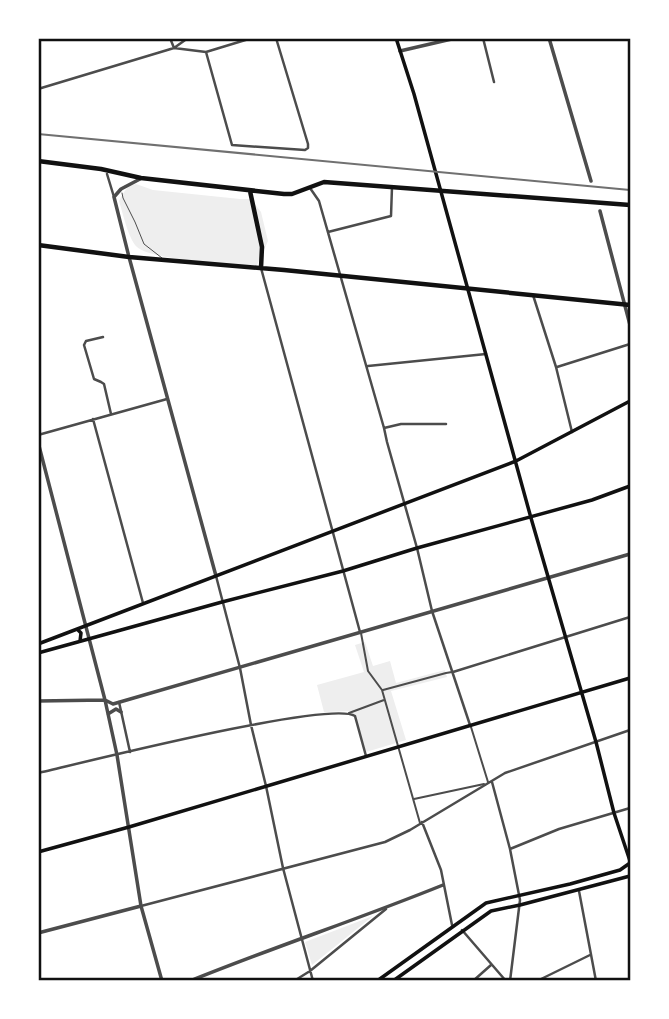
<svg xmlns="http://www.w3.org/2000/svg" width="669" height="1019" font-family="'Noto Sans',sans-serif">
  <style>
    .green { fill: #eee }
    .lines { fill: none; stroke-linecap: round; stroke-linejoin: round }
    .service { stroke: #4c4c4c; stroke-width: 1 }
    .pedestrian { stroke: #4c4c4c; stroke-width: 2 }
    .minor { stroke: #4c4c4c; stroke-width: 2.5 }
    .tertiary { stroke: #4c4c4c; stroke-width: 3.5 }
    .secondary { stroke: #111; stroke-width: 3.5 }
    .primary { stroke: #111; stroke-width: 4.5 }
    .rail { stroke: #707070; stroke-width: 2 }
    .neatline { fill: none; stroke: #111; stroke-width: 2.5 }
  </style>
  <rect width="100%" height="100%" fill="#fff"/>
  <path class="green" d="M136,184L153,190L240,199H251L261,212L268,241L257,265L255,267C232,264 150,260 137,247C128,238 123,213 119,201C124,192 126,186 136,184Z
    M365,642L373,666L390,661L396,683L445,670L447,677L391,691L406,740L366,752L361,734L351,711L324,712L317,685L364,672L355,645Z
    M373,916L312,965L305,942Z"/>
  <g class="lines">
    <path class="service" d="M122,193L123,198L135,222L144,244L162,258"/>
    <path class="pedestrian" d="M361,633L368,671L382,690L420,823
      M383,690L446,673L452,672
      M349,713L384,700
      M471,727L488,782
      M414,799L484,784"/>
    <path class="minor" d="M170,38L174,48
      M483,38L494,82
      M617,38H626
      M174,48L206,52L252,38
      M206,52L232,145L305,150L308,148V144L276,38
      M38,89L174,48L188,38
      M107,174L114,197
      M310,188L319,201L384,428L387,442L417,548L432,611L470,725
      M328,232L391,216L392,187
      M261,268L360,632
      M533,295L556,367L572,432
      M103,337L86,341L84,345L94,379L101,382L104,384L111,414
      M368,366L486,354
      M557,367L630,344
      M93,419L143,603
      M384,428L401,424H446
      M38,435L167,399
      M216,576L240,668L251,725L266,786L283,868L313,981
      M453,672L630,617
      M119,702L130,752
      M38,773C82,763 330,700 355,716L366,756
      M492,782L510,849L520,900L510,981
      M422,822L441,870L452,925
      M510,849L559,829L630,808
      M579,891L596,981
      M141,906L385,842L410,830L505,773L630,730
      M462,930L506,981
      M294,981L310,971L386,909
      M473,981L491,965
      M537,981L590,955"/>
    <path class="tertiary" d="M549,38L591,181
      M400,51L456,38
      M140,179L121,189L114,197L129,257L216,576
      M600,211L630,325
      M38,442L105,700L117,755L141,906L162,981
      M38,701L105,700L113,704L630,554
      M108,714L116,709L121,712
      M38,933L141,906
      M190,981C274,947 359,919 443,885"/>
    <path class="secondary" d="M396,38L414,94L531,518L596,742L614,813L630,861
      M77,629L81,633L80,641
      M38,644L516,461L630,401
      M38,653L222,602L343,571L417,548L592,500L630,486
      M38,852L129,827L630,678
      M377,981L486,903L570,884L620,870L630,863
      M393,981L491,911L520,905L630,876"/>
    <path class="primary" d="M38,161L101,169L141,178L284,194H292L324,182L630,205
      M250,191L262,247L261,268
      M38,245L129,257L284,270L630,305"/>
    <path class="rail" d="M38,134L630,190"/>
  </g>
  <rect width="669" height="1019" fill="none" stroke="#ffffff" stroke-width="80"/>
  <rect x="40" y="40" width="589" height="939" class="neatline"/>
</svg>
